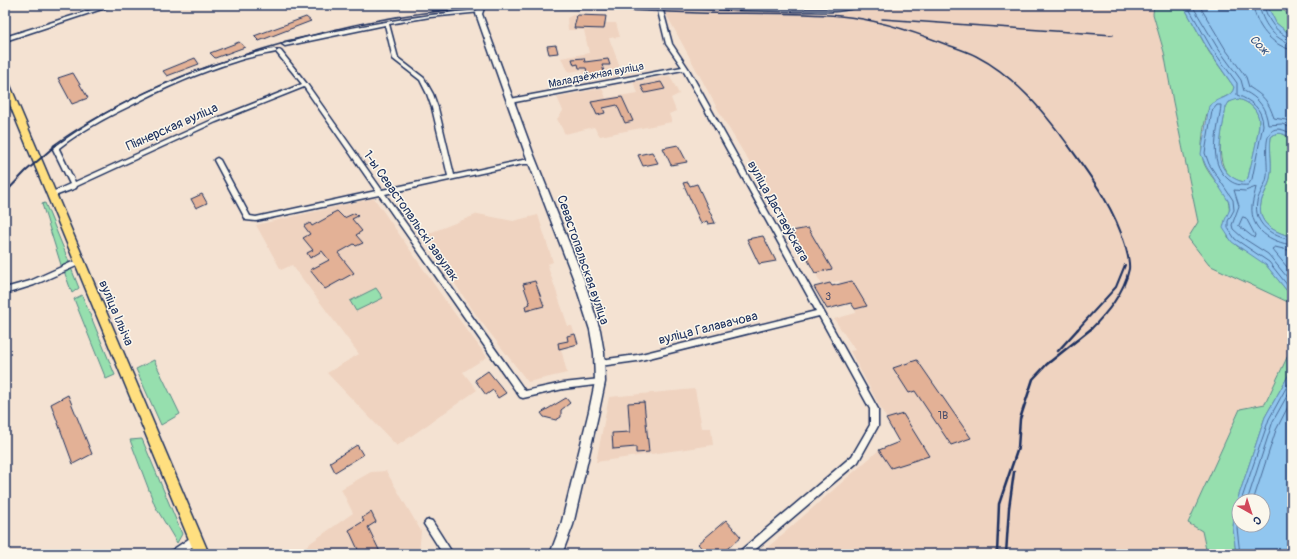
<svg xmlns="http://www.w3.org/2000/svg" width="1297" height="559" font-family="Pangolin,sans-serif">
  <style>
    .built { fill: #efd3c0 }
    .green { fill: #96dfae; stroke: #588786 }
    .water { fill: #91c6ef; stroke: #628ab5; fill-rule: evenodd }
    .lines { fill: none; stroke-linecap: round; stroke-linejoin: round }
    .shore { stroke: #4a6b98; stroke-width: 1 }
    .building { fill: #e3b196; stroke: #1b2f5e }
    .minor-casing { stroke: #1b2f5e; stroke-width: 3 }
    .tertiary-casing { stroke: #1b2f5e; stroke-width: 3 }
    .primary-casing { stroke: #1b2f5e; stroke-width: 3 }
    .minor { fill: #fbf7ec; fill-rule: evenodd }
    .tertiary { fill: #fbf7ec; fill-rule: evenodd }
    .primary { fill: #ffdf80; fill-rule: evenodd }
    .rail-far2 { stroke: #1b2f5e; stroke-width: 1.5 }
    .rail-far1 { stroke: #1b2f5e; stroke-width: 2 }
    .rail { stroke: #1b2f5e; stroke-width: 2.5 }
    .labels { text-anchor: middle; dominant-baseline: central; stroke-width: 3; stroke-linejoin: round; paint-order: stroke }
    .far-street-label { font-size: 11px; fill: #1b2f5e; stroke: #fbf7ec }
    .number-label { font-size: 11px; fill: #4d506c }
    .far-water-label { font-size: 12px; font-style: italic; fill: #385582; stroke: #fbf7ec }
    .street-label { font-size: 13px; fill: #1b2f5e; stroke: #fbf7ec }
  </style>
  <rect width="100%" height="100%" fill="#f4e2d2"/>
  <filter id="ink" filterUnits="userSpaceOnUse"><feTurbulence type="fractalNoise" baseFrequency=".025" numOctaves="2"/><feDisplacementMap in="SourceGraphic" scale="8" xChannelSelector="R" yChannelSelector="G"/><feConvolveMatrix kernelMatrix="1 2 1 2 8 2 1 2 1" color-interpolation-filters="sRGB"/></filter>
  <g filter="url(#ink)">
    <path class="built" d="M871,5H1154L1153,14L1164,52L1173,102L1198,222L1210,265L1290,303L1292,317V347L1265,404L1240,409L1188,522L1202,531L1207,554H760L879,450L899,442L850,351L855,350L834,319L856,313L855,309L839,281L822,285L794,234L789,235L754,170L722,117L665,12L666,8L838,14Z
      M573,15H602L606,16L605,23H616L620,37L609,38L623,75L586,81L582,70L569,72L561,58L589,53L584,30H568L567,18Z
      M670,76L679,94L671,98L676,111L669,114L672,122L600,136L594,127L565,134L557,119L563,111L557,97L602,88L606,98L638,93L633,82Z
      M374,198L447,303L487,357L463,372L477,390L397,446L327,373L359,354L292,265L281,270L256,225Z
      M478,214L513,221L538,215L553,262L548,264L549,270L568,326H572L578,344L561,349L567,373L528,382L479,319L422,236Z
      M695,389L702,428H711L713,445L596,462L609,397Z
      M386,471L421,531L419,554H311L306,546L353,513L341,489L371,472Z"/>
    <path class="green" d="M1154,5H1183L1209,52L1234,87C1233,98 1217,97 1211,105C1205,111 1201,144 1202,153C1202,171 1222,185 1228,201C1231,206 1228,230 1228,237L1237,246L1262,260L1292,297V317L1290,303L1209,265L1188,238L1198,222L1173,102L1164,52L1153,14Z
      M1267,5H1279L1292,19V36L1276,23Z
      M1235,99C1246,99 1257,108 1259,119C1260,131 1251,164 1248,178L1244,182C1209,176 1222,131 1226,107L1228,103Z
      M1281,133L1292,139V237C1272,231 1255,223 1262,199C1265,192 1269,185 1270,178C1273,165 1269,151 1271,137L1275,134Z
      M45,203L70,264L62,268L42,204Z
      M71,268L79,288L72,293L64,271Z
      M376,288L383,298L356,311L350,301Z
      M82,295L115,375L106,379L74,299Z
      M1292,347V369L1265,417L1235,507L1233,528L1236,554H1207L1202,531L1188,523L1240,409L1265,404Z
      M154,360L180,414L161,425L136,369Z
      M142,439L182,534L177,543L155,506L130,440Z"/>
    <path class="water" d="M1183,5H1267L1276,23L1292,36V139C1286,134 1277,130 1271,137C1269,150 1273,165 1270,178C1269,185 1265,191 1262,199C1255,223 1272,231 1292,237V297L1266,265L1232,242L1223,228L1225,220L1230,209L1229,202L1206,166L1201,154L1209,106C1216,98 1233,98 1234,87L1209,51ZM1238,99C1248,101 1258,109 1259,120C1260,131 1251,164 1248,178L1244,182C1233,180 1222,171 1220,160C1218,149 1224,119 1226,107L1229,102Z
      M1292,369V554H1236L1233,528L1235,507L1265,417ZM1239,501H1263V525H1239Z"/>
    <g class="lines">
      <path class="shore" d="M1187,5L1212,49L1237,83V95C1252,101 1262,108 1263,125L1252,179L1248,185C1241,186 1233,184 1228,179C1206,161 1219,129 1221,105H1217L1212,111L1205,153L1209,164L1233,200L1234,210L1228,221V228L1235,239L1269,262L1292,291
        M1192,5L1217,47L1241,80L1244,91C1259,98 1266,108 1268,125L1282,124L1292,128
        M1199,5L1226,50L1246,77L1249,87C1265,97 1268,101 1274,118L1292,121
        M1253,5C1256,26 1271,45 1292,50
        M1259,5C1262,22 1274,40 1292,44
        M1264,5C1267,20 1277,34 1292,39
        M1292,134C1257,114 1269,159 1267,176C1266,185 1259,193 1257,202C1253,224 1272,237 1292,240
        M1243,217L1246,218L1255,235L1254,238L1239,226Z
        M1292,245C1271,242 1250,230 1252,206C1253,199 1255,193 1256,187L1245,191L1234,190L1239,206L1232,225L1233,229L1243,238L1268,254L1292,283
        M1292,251L1275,247L1272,249L1292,273
        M1241,501L1269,419L1292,377
        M1247,501L1273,421L1292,387
        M1253,501L1276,430L1292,399
        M1239,509L1237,528L1240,554"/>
    </g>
    <path class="building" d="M577,15L606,16L604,29L574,28Z
      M306,17L311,21L259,41L254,36Z
      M239,42L245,47L215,58L210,53Z
      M556,45L558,53L549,54L547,46Z
      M195,58L199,64L167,76L163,71Z
      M584,58L585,62L608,59L610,65H602L604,72L602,73V76L591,77L590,74L588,75L586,68H579L578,64L574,65L572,59Z
      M73,73L88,98L72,104L58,78Z
      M661,82L665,89L645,93L641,86Z
      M622,97L633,121L625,123L617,105L603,108L605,113L597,115L591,102Z
      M678,145L687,162L671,165L663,148Z
      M652,152L658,163L643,166L638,155Z
      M688,182L690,186L697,184L715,223L708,224L707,221L701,223L683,183Z
      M202,194L207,203L196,208L191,199Z
      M337,211L344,218L355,213L358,216L352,219L362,231L356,235L363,243L356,246L354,244L338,253L354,273L325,289L310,270L329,260L322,251L310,258L307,253L313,250L303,238L310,234L304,226L310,223L312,226L332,215L331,214Z
      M808,228L832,269L815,273L792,231Z
      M763,236L776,261L759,264L747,239Z
      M535,281L544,306L526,311L525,306L530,304L523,284Z
      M852,281L867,306L855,309L851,303L827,309L814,287L830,283L832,286Z
      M575,334L578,344L559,349L558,343L568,341L567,336Z
      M917,360L971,438L951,445L915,391L909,393L893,368Z
      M488,371L506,393L498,398L493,390L486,395L475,380Z
      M68,395L92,454L73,464L51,404Z
      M566,398L570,403L561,410V417L556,420L544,417L541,413Z
      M644,402L649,452L636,453V447L613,449L612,433L630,432L628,403Z
      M903,414L929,456L891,468L879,450L899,442L886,419Z
      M357,445L363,455L335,472L330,462Z
      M371,512L376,522L368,527L381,554H360L349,530L364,521L362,518Z
      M726,520L741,537L721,554H707L698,544Z"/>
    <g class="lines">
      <g class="minor-casing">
        <path id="minor" d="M107,5H114L5,41V37Z
          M425,5H430L434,7L465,5H675L784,9H825L861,5C847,13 820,11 804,11C756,11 709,9 662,7L672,44L688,68L878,409V426L858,462L750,554H738L740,551L852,456L870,425V409L819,316L637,361L600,366L597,365L596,363L597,361L600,360L637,355L816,311L683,70L510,103L507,101L510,99L682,67L666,44L657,7L482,6L433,10Z
          M479,10H481V12L430,17L389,24L398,58L424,78L433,94L438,108L454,175L523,160H533L536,162L533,164H523L385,194L525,391L563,383L600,379L603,380L604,382L603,384L563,389L523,398L520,397L379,195L256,221L246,220L214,160L215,159L217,158L220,160L250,216L256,217L376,191L304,87L216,122L77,186L76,188L52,197L49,195L50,193L70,184L53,149L54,146C77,129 102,115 128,102C175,78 222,59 274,49L276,50V52C262,55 248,57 234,62C198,73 164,88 130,106C105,118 81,131 59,148V149L75,182L212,120L302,84L276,52L279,50L281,51L307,84L382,190L448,176L432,108L427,94L420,80L393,59L385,25L285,46L282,44L285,42C349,28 413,15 479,10Z
          M79,259L82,262L81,264L34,285L5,294V288L30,281Z
          M429,520L432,521L453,554H443L424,524L426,521Z
          M196,534L199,536L201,539L199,542L182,554H169L171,551Z"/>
      </g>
      <g class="tertiary-casing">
        <path id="tertiary" d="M479,5H485L482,14L533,153L584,280L600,330L604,353L605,382L599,411L573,525L562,554H550L561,525L589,411L595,382L594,353L590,330L574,280L525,153L476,14Z"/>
      </g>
      <g class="primary-casing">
        <path id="primary" d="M5,80L9,83L209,554H195L5,93Z"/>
      </g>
      <use href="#minor" class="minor"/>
      <use href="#tertiary" class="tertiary"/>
      <use href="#primary" class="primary"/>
      <path class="rail-far2" d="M882,19L1113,35
        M55,146C121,97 198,67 277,45C338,27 401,13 464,9C542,4 620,11 698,13C745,14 793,12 840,16C876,19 912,31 945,44C956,48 966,51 976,56C1015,76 1043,111 1069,146"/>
      <path class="rail-far1" d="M1068,145C1091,177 1114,207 1125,245C1127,253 1130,261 1129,269C1124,293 1107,313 1090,330
        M5,193L26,171L56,145
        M1077,330L1116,287L1125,265"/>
      <path class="rail" d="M1058,351L1078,329
        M1046,365L1091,329
        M997,554L999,504L1018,448L1020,419L1033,379L1049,362
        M1006,554L1009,508L1014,472"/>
    </g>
  </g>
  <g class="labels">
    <g class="far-street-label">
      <text transform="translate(596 75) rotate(-11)">Маладзёжная вуліца</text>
    </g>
    <g class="number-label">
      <text x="828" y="296">3</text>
      <text x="943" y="415">1В</text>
    </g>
    <g class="far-water-label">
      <text transform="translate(1259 45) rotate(46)">Сож</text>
    </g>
    <g class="street-label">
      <text transform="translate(172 127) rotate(-24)">Піянерская вуліца</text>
      <text transform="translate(778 211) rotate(61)">вуліца Дастаеўскага</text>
      <text transform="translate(411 216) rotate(55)">1-ы Севастопальскі завулак</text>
      <text transform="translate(583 260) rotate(71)">Севастопальская вуліца</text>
      <text transform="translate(116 313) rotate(67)">вуліца Ільіча</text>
      <text transform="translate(708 328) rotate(-14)">вуліца Галавачова</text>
    </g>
  </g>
  <rect width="1297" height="559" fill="none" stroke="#fbf7ec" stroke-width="20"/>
  <rect x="10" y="10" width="1277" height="539" fill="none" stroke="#1b2f5e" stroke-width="1.5" filter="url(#ink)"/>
  <g transform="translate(1251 513) rotate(141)"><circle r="19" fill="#fbf7ec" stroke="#a1a7b3"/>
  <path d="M0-3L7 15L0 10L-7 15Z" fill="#d1495b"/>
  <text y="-6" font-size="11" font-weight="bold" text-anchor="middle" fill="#1b2f5e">С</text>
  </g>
</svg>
